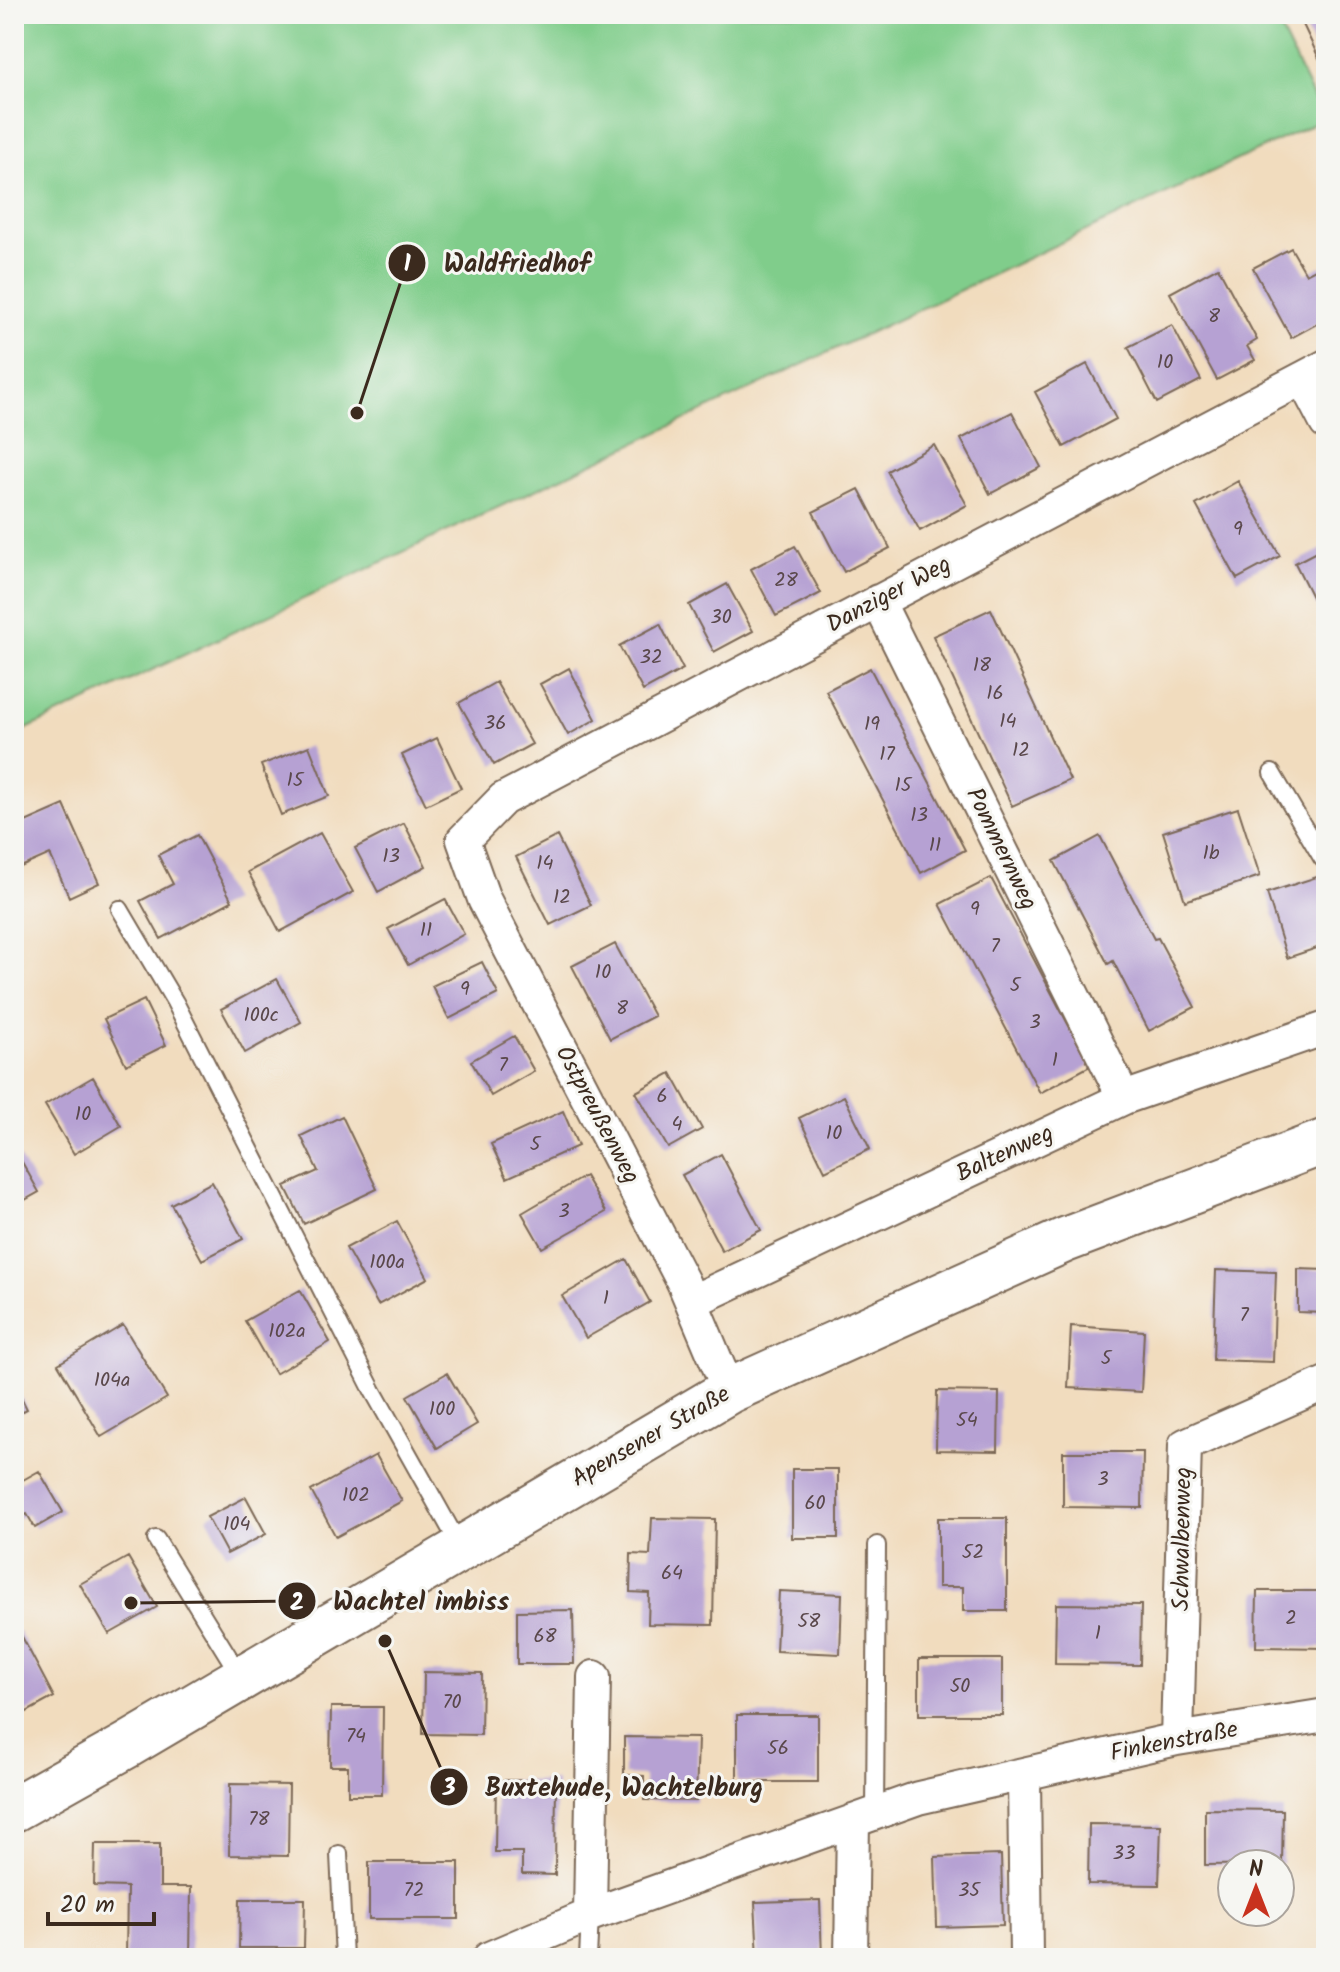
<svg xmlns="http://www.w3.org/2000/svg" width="1340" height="1972" font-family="Kalam,sans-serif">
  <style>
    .green { fill: #80cd8b; stroke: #5e7c54; stroke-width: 2 }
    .building { fill: #b6a1d3 }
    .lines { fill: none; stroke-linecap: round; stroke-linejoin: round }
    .lane-casing { stroke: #7b6856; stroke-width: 20 }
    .street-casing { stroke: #7b6856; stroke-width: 36 }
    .secondary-casing { stroke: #7b6856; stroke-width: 48 }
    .lane { stroke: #fff; stroke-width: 16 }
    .street { stroke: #fff; stroke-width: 32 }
    .secondary { stroke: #fff; stroke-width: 44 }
    .labels { text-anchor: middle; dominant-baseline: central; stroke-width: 6; stroke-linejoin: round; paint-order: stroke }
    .number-label { font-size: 20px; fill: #5a484b }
    .street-label { font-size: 24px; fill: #3b2a1e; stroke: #f6f6f2 }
    .leader { fill: none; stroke: #3b2a1e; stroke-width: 3 }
    .callout-dot { fill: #3b2a1e; stroke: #f6f6f2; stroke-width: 3 }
    .mark-label { font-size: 24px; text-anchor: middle; font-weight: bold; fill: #fff }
    .callout-label { font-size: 26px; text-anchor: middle; font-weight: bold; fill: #3b2a1e; stroke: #f6f6f2; stroke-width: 6; stroke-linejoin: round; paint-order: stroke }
  </style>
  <rect width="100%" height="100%" fill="#f6f6f2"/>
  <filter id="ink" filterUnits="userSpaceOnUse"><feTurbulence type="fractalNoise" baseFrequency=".0125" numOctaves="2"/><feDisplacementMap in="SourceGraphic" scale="16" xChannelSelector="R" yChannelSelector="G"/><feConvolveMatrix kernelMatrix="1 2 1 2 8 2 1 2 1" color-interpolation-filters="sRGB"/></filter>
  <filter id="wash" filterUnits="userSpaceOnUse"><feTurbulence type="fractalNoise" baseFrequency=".006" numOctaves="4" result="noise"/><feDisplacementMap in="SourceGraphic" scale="32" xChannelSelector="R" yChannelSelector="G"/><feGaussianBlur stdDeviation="1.8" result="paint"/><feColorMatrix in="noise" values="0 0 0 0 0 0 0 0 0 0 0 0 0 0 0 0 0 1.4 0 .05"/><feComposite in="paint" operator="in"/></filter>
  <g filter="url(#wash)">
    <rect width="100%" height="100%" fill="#f1dcbe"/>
    <path class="green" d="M14,14H1273L1324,119L14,735Z"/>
    <g id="blocks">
      <path class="building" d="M1298,14H1326V73Z
        M1291,248L1306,274L1321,266L1326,274V319L1291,338L1253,268Z
        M1218,267L1257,340L1247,346L1255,360L1217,380L1170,293Z
        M1172,325L1201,380L1157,403L1128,347Z
        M1087,364L1116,419L1064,447L1035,392Z
        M1012,412L1041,467L990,494L961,439Z
        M934,445L967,505L920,531L887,471Z
        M1238,481L1280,556L1237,579L1196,505Z
        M859,489L890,548L844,572L813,512Z
        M795,546L821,593L776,616L751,569Z
        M1326,547V625L1295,563Z
        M727,584L753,631L714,652L689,605Z
        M991,609L1070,780L1012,806L933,636Z
        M660,624L683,669L643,691L619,646Z
        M569,668L596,719L568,735L540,684Z
        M870,668L965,850L921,873L826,691Z
        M496,682L532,744L494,765L459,703Z
        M437,738L461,788L426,805L402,755Z
        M309,746L329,796L281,815L261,765Z
        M64,805L99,883L69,897L50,854L14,870V827Z
        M1238,808L1260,876L1185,901L1163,832Z
        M404,823L426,866L378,892L355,848Z
        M320,833L353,892L280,932L248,872Z
        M197,835L232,901L161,939L140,901L173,884L158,855Z
        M557,836L591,905L550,925L516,857Z
        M1100,836L1154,939L1158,938L1195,1007L1149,1031L1113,961L1108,964L1054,861Z
        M1326,874V945L1287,958L1267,893Z
        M991,878L1090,1066L1040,1093L940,904Z
        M445,899L464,934L408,965L388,929Z
        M615,944L654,1016L610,1039L572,966Z
        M482,962L498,994L449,1019L432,986Z
        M277,979L301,1022L245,1053L221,1009Z
        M144,1000L166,1045L126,1065L104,1019Z
        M514,1036L534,1071L491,1096L471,1061Z
        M671,1073L702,1129L668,1148L636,1092Z
        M93,1077L121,1126L74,1154L45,1105Z
        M844,1096L870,1149L825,1171L799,1118Z
        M563,1111L578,1146L507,1178L491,1144Z
        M342,1116L377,1189L304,1224L285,1186L318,1171L301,1136Z
        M14,1148L39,1192L14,1206Z
        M721,1154L761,1230L722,1251L682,1175Z
        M585,1176L606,1212L542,1248L522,1213Z
        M212,1182L243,1239L202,1260L171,1204Z
        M397,1221L428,1278L378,1305L346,1248Z
        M626,1259L650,1302L586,1338L562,1296Z
        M1298,1269L1326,1270V1313L1298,1312Z
        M1216,1270L1276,1272L1273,1362L1213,1360Z
        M300,1290L330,1342L275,1374L245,1321Z
        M123,1325L167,1398L101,1437L58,1364Z
        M1071,1326L1144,1331L1141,1392L1068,1388Z
        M447,1373L477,1424L437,1448L407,1396Z
        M14,1383L27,1409L14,1416Z
        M937,1391L999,1392L998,1451L936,1450Z
        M1063,1452H1143L1142,1508L1063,1507Z
        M376,1455L402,1501L336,1537L311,1491Z
        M792,1469H838V1538H792Z
        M39,1471L63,1512L35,1528L27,1514L14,1521V1485Z
        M246,1497L266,1534L227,1554L207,1517Z
        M652,1518L715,1519L713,1625L648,1624L649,1593L630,1592L631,1554L650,1555Z
        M938,1518H1007V1611H963V1587H938Z
        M128,1557L157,1607L109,1634L80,1584Z
        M779,1591L842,1594L840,1654L776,1651Z
        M1257,1591H1326V1648L1256,1647Z
        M1056,1604L1141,1605L1140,1665L1055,1664Z
        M573,1610L574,1664H517V1611Z
        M19,1631L54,1697L14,1719V1634Z
        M919,1659H1002V1715H919Z
        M424,1672L482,1673L481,1735L423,1734Z
        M331,1707H383L382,1795H348V1766H330Z
        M737,1715H818V1782H737Z
        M624,1737L698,1738L696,1801L644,1800V1776L624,1775Z
        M496,1780L556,1781L555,1875L522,1874V1852H495Z
        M230,1784L289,1785L288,1856L229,1855Z
        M1205,1809L1283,1810L1282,1864L1205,1865Z
        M1089,1824L1161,1825L1159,1885L1088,1884Z
        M95,1844H160V1887H191L190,1958H126L127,1887L94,1886Z
        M1001,1855L1003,1925L937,1927L935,1857Z
        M369,1862H459V1919H369Z
        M240,1899H305L304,1948H239Z
        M820,1900L822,1958H758L755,1902Z"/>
    </g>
  </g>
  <g filter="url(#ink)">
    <use href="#blocks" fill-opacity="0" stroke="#7b6856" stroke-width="2"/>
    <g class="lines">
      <g class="lane-casing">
        <path id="lane" d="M1272,773L1322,858L1326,857
          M120,909L175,1002L373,1391L460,1546
          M156,1539L241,1677
          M875,1814L877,1545
          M339,1854L344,1958
          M588,1958L590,1915"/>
      </g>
      <g class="street-casing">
        <path id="street" d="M1303,379L1326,423
          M878,601L1124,1098
          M693,1301L1124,1098L1326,1028
          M729,1391L683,1282L484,899L463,840L503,799L1326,366
          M1177,1739L1185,1445L1326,1383
          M1024,1774L1026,1958
          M590,1915L594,1677
          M489,1958L590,1915L918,1798L1177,1739L1326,1715
          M851,1958L853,1821"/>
      </g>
      <g class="secondary-casing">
        <path id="secondary" d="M14,1809L128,1745L729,1391L1065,1240L1326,1141"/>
      </g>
      <use href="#lane" class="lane"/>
      <use href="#street" class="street"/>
      <use href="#secondary" class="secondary"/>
    </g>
  </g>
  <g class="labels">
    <g class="number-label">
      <text x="1214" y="317">8</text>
      <text x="1165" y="363">10</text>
      <text x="1238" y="530">9</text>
      <text x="786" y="581">28</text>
      <text x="721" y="618">30</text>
      <text x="651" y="658">32</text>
      <text x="982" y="666">18</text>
      <text x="995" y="694">16</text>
      <text x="1008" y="722">14</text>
      <text x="495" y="724">36</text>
      <text x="872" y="725">19</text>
      <text x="1021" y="751">12</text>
      <text x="887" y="755">17</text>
      <text x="295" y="781">15</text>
      <text x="903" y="786">15</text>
      <text x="919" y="816">13</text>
      <text x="935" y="846">11</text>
      <text x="1211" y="854">1b</text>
      <text x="391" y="857">13</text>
      <text x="545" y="864">14</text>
      <text x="562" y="898">12</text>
      <text x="975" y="910">9</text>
      <text x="426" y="931">11</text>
      <text x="995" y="947">7</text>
      <text x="603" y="973">10</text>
      <text x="1015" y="986">5</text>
      <text x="465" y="990">9</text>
      <text x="622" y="1009">8</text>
      <text x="261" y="1016">100c</text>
      <text x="1035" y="1023">3</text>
      <text x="1055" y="1061">1</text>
      <text x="503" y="1066">7</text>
      <text x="662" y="1097">6</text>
      <text x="83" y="1115">10</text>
      <text x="677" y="1125">4</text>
      <text x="834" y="1134">10</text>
      <text x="535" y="1145">5</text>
      <text x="564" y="1212">3</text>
      <text x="387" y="1263">100a</text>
      <text x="606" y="1299">1</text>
      <text x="1244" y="1316">7</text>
      <text x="287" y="1332">102a</text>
      <text x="1106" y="1359">5</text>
      <text x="112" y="1381">104a</text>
      <text x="442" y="1410">100</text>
      <text x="967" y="1421">54</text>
      <text x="1103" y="1480">3</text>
      <text x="356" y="1496">102</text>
      <text x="815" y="1504">60</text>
      <text x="237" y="1525">104</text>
      <text x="973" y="1553">52</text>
      <text x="672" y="1574">64</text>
      <text x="1291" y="1619">2</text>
      <text x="809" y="1622">58</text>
      <text x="1098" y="1634">1</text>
      <text x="545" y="1637">68</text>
      <text x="960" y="1687">50</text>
      <text x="452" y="1703">70</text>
      <text x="356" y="1737">74</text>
      <text x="778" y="1749">56</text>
      <text x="259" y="1820">78</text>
      <text x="1124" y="1854">33</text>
      <text x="414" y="1891">72</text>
      <text x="969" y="1891">35</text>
    </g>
    <g class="street-label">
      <text transform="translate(889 595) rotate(-28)">Danziger Weg</text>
      <text transform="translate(1001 849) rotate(64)">Pommernweg</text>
      <text transform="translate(597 1115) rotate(62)">Ostpreußenweg</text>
      <text transform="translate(1005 1154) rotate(-25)">Baltenweg</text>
      <text transform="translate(651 1437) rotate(-30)">Apensener Straße</text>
      <text transform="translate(1183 1539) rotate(-89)">Schwalbenweg</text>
      <text transform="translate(1174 1742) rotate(-11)">Finkenstraße</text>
    </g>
  </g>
  <path class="leader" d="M357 413L407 263M131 1603L297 1601M385 1641L449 1787"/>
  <g class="callout-dot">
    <circle cx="357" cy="413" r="8"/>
    <circle cx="131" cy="1603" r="8"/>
    <circle cx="385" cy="1641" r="8"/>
    <circle cx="407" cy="263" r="20"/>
    <circle cx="297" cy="1601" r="20"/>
    <circle cx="449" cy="1787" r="20"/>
  </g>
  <g class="mark-label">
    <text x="407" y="271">1</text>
    <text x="297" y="1610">2</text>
    <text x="449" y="1795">3</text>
  </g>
  <g class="callout-label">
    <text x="517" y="272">Waldfriedhof</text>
    <text x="421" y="1610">Wachtel imbiss</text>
    <text x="624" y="1796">Buxtehude, Wachtelburg</text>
  </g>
  <rect width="1340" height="1972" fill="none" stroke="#f6f6f2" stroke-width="48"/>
  <g transform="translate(1256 1888)"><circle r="38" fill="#f6f6f2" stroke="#aba49d" stroke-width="2"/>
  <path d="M0-6L14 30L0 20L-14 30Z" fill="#c8321e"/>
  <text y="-12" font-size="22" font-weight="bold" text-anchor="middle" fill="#3b2a1e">N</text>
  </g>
  <path d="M48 1912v12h106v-12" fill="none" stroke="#3b2a1e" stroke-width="4"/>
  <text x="60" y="1912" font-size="24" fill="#3b2a1e" stroke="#f6f6f2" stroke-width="6" paint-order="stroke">20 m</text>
</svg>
